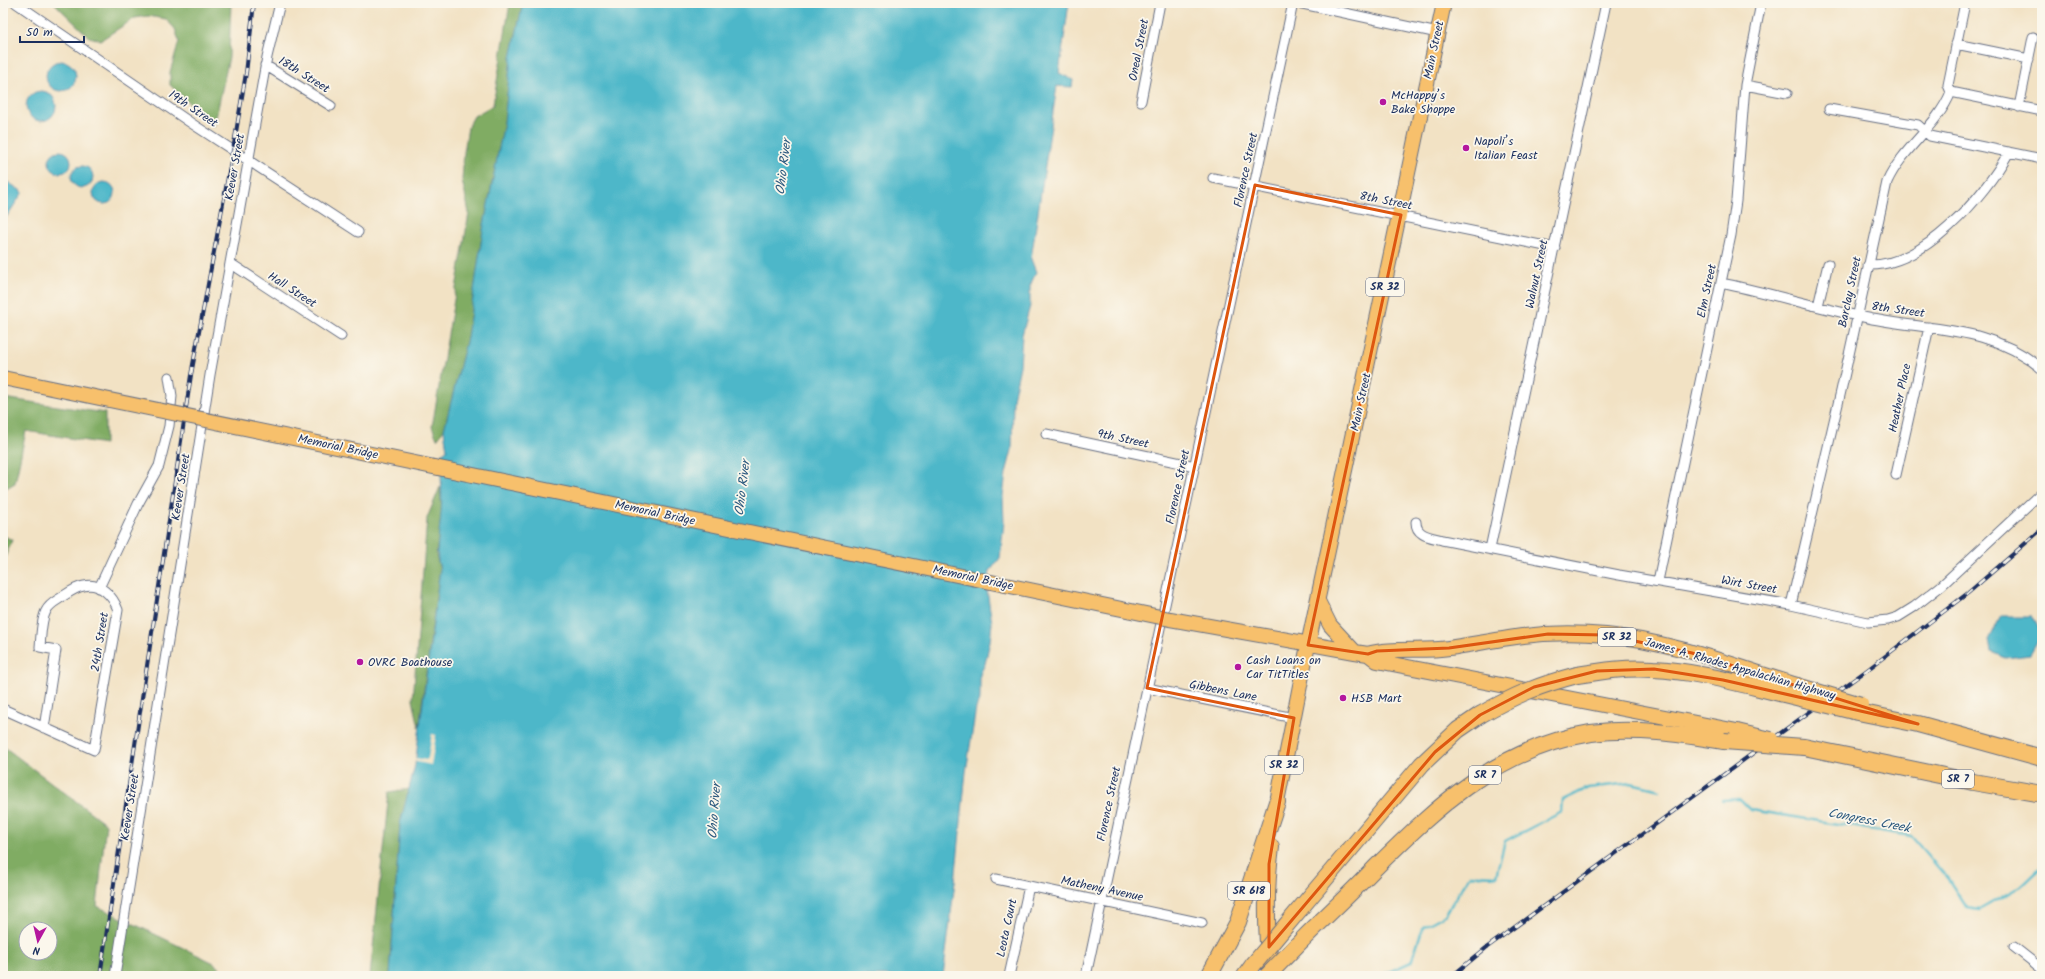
<svg xmlns="http://www.w3.org/2000/svg" width="2045" height="979" font-family="Kalam,sans-serif">
  <style>
    .forest { fill: #80ac64; stroke: #4e6e61; fill-rule: evenodd }
    .water { fill: #4db7c9; stroke: #347394 }
    .pier { fill: #f2e2c4 }
    .lines { fill: none; stroke-linecap: round; stroke-linejoin: round }
    .stream { stroke: #4db7c9; stroke-width: 2.5 }
    .street-casing { stroke: #666e82; stroke-width: 11 }
    .primary-casing { stroke: #666e82; stroke-width: 16 }
    .highway-casing { stroke: #666e82; stroke-width: 18 }
    .street { stroke: #fff; stroke-width: 9 }
    .primary { stroke: #f7c06c; stroke-width: 14 }
    .highway { stroke: #f7c06c; stroke-width: 16 }
    .rail-casing { stroke: #1b2f5e; stroke-width: 4 }
    .rail { stroke: #fbf7ec; stroke-width: 2.5; stroke-dasharray: 8; stroke-linecap: butt }
    .primary-bridge-casing { stroke: #666e82; stroke-width: 16; stroke-linecap: butt }
    .highway-bridge-casing { stroke: #666e82; stroke-width: 18; stroke-linecap: butt }
    .primary-bridge { stroke: #f7c06c; stroke-width: 14 }
    .highway-bridge { stroke: #f7c06c; stroke-width: 16 }
    .marked { fill: none; stroke: #de5710; stroke-width: 3; stroke-linejoin: round }
    .poi-dot { fill: #b5179e; stroke: #fbf7ec; stroke-width: 1.5 }
    .labels { text-anchor: middle; dominant-baseline: central; stroke-width: 3.5; stroke-linejoin: round; paint-order: stroke }
    .shield { fill: #fbf7ec; stroke: #5e6b89; stroke-width: 1 }
    .shield-label { font-size: 11px; font-weight: bold; fill: #1b2f5e }
    .street-label { font-size: 12px; fill: #1b2f5e; stroke: #fbf7ec }
    .poi-label { font-size: 12px; fill: #1b2f5e; stroke: #fbf7ec; text-anchor: start }
    .water-label { font-size: 13px; font-style: italic; fill: #2a587e; stroke: #fbf7ec }
  </style>
  <rect width="100%" height="100%" fill="#fbf7ec"/>
  <filter id="ink" filterUnits="userSpaceOnUse"><feTurbulence type="fractalNoise" baseFrequency=".025" numOctaves="2"/><feDisplacementMap in="SourceGraphic" scale="8" xChannelSelector="R" yChannelSelector="G"/><feConvolveMatrix kernelMatrix="1 2 1 2 8 2 1 2 1" color-interpolation-filters="sRGB"/></filter>
  <filter id="wash" filterUnits="userSpaceOnUse"><feTurbulence type="fractalNoise" baseFrequency=".012" numOctaves="4" result="noise"/><feDisplacementMap in="SourceGraphic" scale="16" xChannelSelector="R" yChannelSelector="G"/><feGaussianBlur stdDeviation="0.9" result="paint"/><feColorMatrix in="noise" values="0 0 0 0 0 0 0 0 0 0 0 0 0 0 0 0 0 1.4 0 .05"/><feComposite in="paint" operator="in"/></filter>
  <g filter="url(#wash)">
    <rect width="100%" height="100%" fill="#f2e2c4"/>
    <path class="forest" d="M54,3H231L229,57L214,127L170,85V72L179,41L175,29L166,19L148,16L135,18L101,40L89,37Z
      M510,3H523L511,58L504,123L483,230L467,338L444,430L437,439L432,427L469,213L462,180L464,152L468,127L474,116L493,105Z
      M3,398L105,413V444L26,431L15,483L3,490Z
      M440,487L442,512L436,555L440,569L419,727L413,700L427,518Z
      M3,535L12,540L3,563Z
      M3,746L106,824L97,906L214,963L229,976H3ZM26,929H50V953H26Z
      M410,789L400,824L390,976H370L389,792Z"/>
    <path class="water" d="M523,3H1069L1059,73L1073,80L1072,87L1057,86L1031,259L1036,272L1030,286V306L1022,335L1020,366L1013,399L1012,450L1006,473L1003,496L1004,522L1000,558L990,571L987,590L992,623L990,641L985,664L980,674V698L976,708L966,772L955,882L943,976H390L400,824L415,765L440,569C434,550 440,533 441,513C443,494 440,474 441,454L447,450L444,430L467,338L483,230L504,123L511,58Z
      M46 76a15 15 0 1 1 30 0a15 15 0 1 1-30 0Z
      M26 106a15 15 0 1 1 30 0a15 15 0 1 1-30 0Z
      M49 162a11 11 0 1 1 22 0a11 11 0 1 1-22 0Z
      M71 177a11 11 0 1 1 22 0a11 11 0 1 1-22 0Z
      M3,179L23,192L3,222Z
      M93 193a11 11 0 1 1 22 0a11 11 0 1 1-22 0Z
      M2001,616H2032L2042,634L2030,655L2006,658L1991,652L1989,640Z"/>
    <path class="pier" d="M432,734L436,735L431,765L414,761L415,758L426,760L428,758Z"/>
    <g class="lines">
      <path class="stream" d="M1722,800L1740,799L1751,810L1911,836L1948,879L1967,908L1979,910L2021,886L2042,866
        M1380,976L1411,962L1423,927L1445,915L1470,875L1496,876L1505,841L1562,812L1563,800L1588,788L1631,783L1660,790"/>
    </g>
  </g>
  <g filter="url(#ink)">
    <g class="lines">
      <g class="street-casing">
        <path id="street" d="M16,3L191,123L358,232
          M1298,3L1438,33
          M1956,44L2029,59
          M265,65L331,106
          M1745,85L1787,93
          M1951,92L2042,111
          M1951,92L1948,85L1965,3
          M1141,101L1160,3
          M2019,107L2033,37
          M1829,109L1918,125L1930,136L2042,159
          M1213,178L1555,248
          M230,263L341,336
          M1868,265C1923,267 1984,197 2009,152
          M1721,283C1770,293 1818,308 1868,318C1929,331 1991,325 2042,369
          M1818,306L1828,264
          M1046,434L1195,466
          M1896,475L1929,327
          M1416,522C1416,536 1431,537 1442,540L1619,575L1791,605L1868,622L1888,620L1898,617L1914,607L1941,586L2042,492
          M1490,549L1606,3
          M1658,581L1731,235L1736,201L1745,85L1761,3
          M99,588L138,504L159,466L169,426L172,396L169,377
          M1791,605L1841,391L1887,182C1903,147 1937,127 1951,92
          M1147,688L1294,718
          M3,709L94,750L118,610C113,596 100,582 84,586C76,587 68,593 62,597C56,601 49,604 46,611C41,620 41,637 40,647L56,650L44,728
          M996,879L1202,923
          M2014,947L2042,969
          M115,976L210,375L267,57L280,3
          M1009,976L1029,886
          M1086,976L1293,3"/>
      </g>
      <g class="primary-casing">
        <path id="primary" d="M1318,601L1330,625L1355,652
          M1170,619L1355,652L1368,654L1377,661L1737,731
          M1368,654C1389,647 1425,652 1449,648C1469,645 1489,641 1509,638C1540,633 1574,632 1606,635C1671,641 1735,666 1797,685
          M1277,802L1308,645L1444,3"/>
      </g>
      <g class="highway-casing">
        <path id="highway" d="M1577,675C1602,671 1627,667 1653,669C1697,671 1741,684 1784,694
          M1853,711L1918,724L2042,758
          M1804,747L1973,782L2042,794
          M1299,910L1422,764L1458,730L1480,715
          M1302,940C1326,916 1351,893 1375,868C1439,805 1498,748 1591,733C1636,727 1680,734 1724,741
          M1209,976L1238,922L1277,802
          M1245,976L1253,965
          M1271,976C1266,933 1265,889 1271,847"/>
      </g>
      <use href="#street" class="street"/>
      <use href="#primary" class="primary"/>
      <use href="#highway" class="highway"/>
      <g class="rail-casing">
        <path id="rail" d="M100,976L191,375L233,150L246,73L254,3
          M1452,976L1486,948L1867,670L1968,593L2042,529"/>
      </g>
      <use href="#rail" class="rail"/>
      <g class="primary-bridge-casing">
        <path id="primary-bridge" d="M3,378L1170,619
          M1797,685L1861,704
          M1737,731L1771,739"/>
      </g>
      <g class="highway-bridge-casing">
        <path id="highway-bridge" d="M1784,694L1853,711
          M1480,715C1515,695 1539,685 1577,675
          M1724,741L1804,747
          M1253,965L1299,910
          M1267,976L1302,940"/>
      </g>
      <use href="#primary-bridge" class="primary-bridge"/>
      <use href="#highway-bridge" class="highway-bridge"/>
    </g>
  </g>
  <path class="marked" d="M1255,185L1401,215L1308,645L1368,654L1377,651L1449,648L1548,634L1606,635L1692,653L1918,724L1723,680L1654,669L1597,671L1534,687L1480,715L1435,752L1269,947V864L1294,718L1147,688Z"/>
  <g class="poi-dot">
    <circle cx="1383" cy="102" r="4"/>
    <circle cx="1466" cy="148" r="4"/>
    <circle cx="360" cy="662" r="4"/>
    <circle cx="1238" cy="667" r="4"/>
    <circle cx="1343" cy="698" r="4"/>
  </g>
  <g class="labels">
    <g class="shield">
      <rect x="1366" y="278" width="38" height="18" rx="3"/>
      <rect x="1598" y="628" width="38" height="18" rx="3"/>
      <rect x="1265" y="756" width="38" height="18" rx="3"/>
      <rect x="1469" y="766" width="32" height="18" rx="3"/>
      <rect x="1942" y="770" width="32" height="18" rx="3"/>
      <rect x="1228" y="882" width="42" height="18" rx="3"/>
    </g>
    <g class="shield-label">
      <text x="1385" y="287">SR 32</text>
      <text x="1617" y="637">SR 32</text>
      <text x="1284" y="765">SR 32</text>
      <text x="1485" y="775">SR 7</text>
      <text x="1958" y="779">SR 7</text>
      <text x="1249" y="891">SR 618</text>
    </g>
    <g class="street-label">
      <text transform="translate(1139 50) rotate(-79)">Oneal Street</text>
      <text transform="translate(1434 50) rotate(-78)">Main Street</text>
      <text transform="translate(304 75) rotate(32)">18th Street</text>
      <text transform="translate(193 109) rotate(34)">19th Street</text>
      <text transform="translate(235 167) rotate(-80)">Keever Street</text>
      <text transform="translate(1246 170) rotate(-78)">Florence Street</text>
      <text transform="translate(1386 201) rotate(11)">8th Street</text>
      <text transform="translate(1537 274) rotate(-78)">Walnut Street</text>
      <text transform="translate(292 290) rotate(33)">Hall Street</text>
      <text transform="translate(1707 291) rotate(-78)">Elm Street</text>
      <text transform="translate(1850 292) rotate(-78)">Barclay Street</text>
      <text transform="translate(1898 310) rotate(8)">8th Street</text>
      <text transform="translate(1900 398) rotate(-78)">Heather Place</text>
      <text transform="translate(1361 402) rotate(-78)">Main Street</text>
      <text transform="translate(1123 439) rotate(12)">9th Street</text>
      <text transform="translate(338 447) rotate(12)">Memorial Bridge</text>
      <text transform="translate(181 487) rotate(-81)">Keever Street</text>
      <text transform="translate(1178 487) rotate(-78)">Florence Street</text>
      <text transform="translate(655 513) rotate(12)">Memorial Bridge</text>
      <text transform="translate(973 578) rotate(12)">Memorial Bridge</text>
      <text transform="translate(1749 585) rotate(10)">Wirt Street</text>
      <text transform="translate(100 642) rotate(-81)">24th Street</text>
      <text transform="translate(1740 669) rotate(16)">James A. Rhodes Appalachian Highway</text>
      <text transform="translate(1223 691) rotate(11)">Gibbens Lane</text>
      <text transform="translate(1109 804) rotate(-78)">Florence Street</text>
      <text transform="translate(130 807) rotate(-81)">Keever Street</text>
      <text transform="translate(1102 889) rotate(12)">Matheny Avenue</text>
      <text transform="translate(1007 928) rotate(-78)">Leota Court</text>
    </g>
    <g class="poi-label">
      <text x="1391" y="95">McHappy’s<tspan x="1391" dy="14">Bake Shoppe</tspan></text>
      <text x="1474" y="141">Napoli’s<tspan x="1474" dy="14">Italian Feast</tspan></text>
      <text x="1246" y="660">Cash Loans on<tspan x="1246" dy="14">Car TitTitles</tspan></text>
      <text x="368" y="662">OVRC Boathouse</text>
      <text x="1351" y="698">HSB Mart</text>
    </g>
    <g class="water-label">
      <text transform="translate(784 167) rotate(-83)">Ohio River</text>
      <text transform="translate(743 488) rotate(-83)">Ohio River</text>
      <text transform="translate(715 811) rotate(-86)">Ohio River</text>
      <text transform="translate(1869 821) rotate(11)">Congress Creek</text>
    </g>
  </g>
  <rect width="2045" height="979" fill="none" stroke="#fbf7ec" stroke-width="16"/>
  <g transform="translate(38 941) rotate(188)"><circle r="19" fill="#fbf7ec" stroke="#a1a7b3"/>
  <path d="M0-3L7 15L0 10L-7 15Z" fill="#b5179e"/>
  <text y="-6" font-size="11" font-weight="bold" text-anchor="middle" fill="#1b2f5e">N</text>
  </g>
  <path d="M20 36v6h64v-6" fill="none" stroke="#1b2f5e" stroke-width="2"/>
  <text x="26" y="36" font-size="12" fill="#1b2f5e" stroke="#fbf7ec" stroke-width="3" paint-order="stroke">50 m</text>
</svg>
